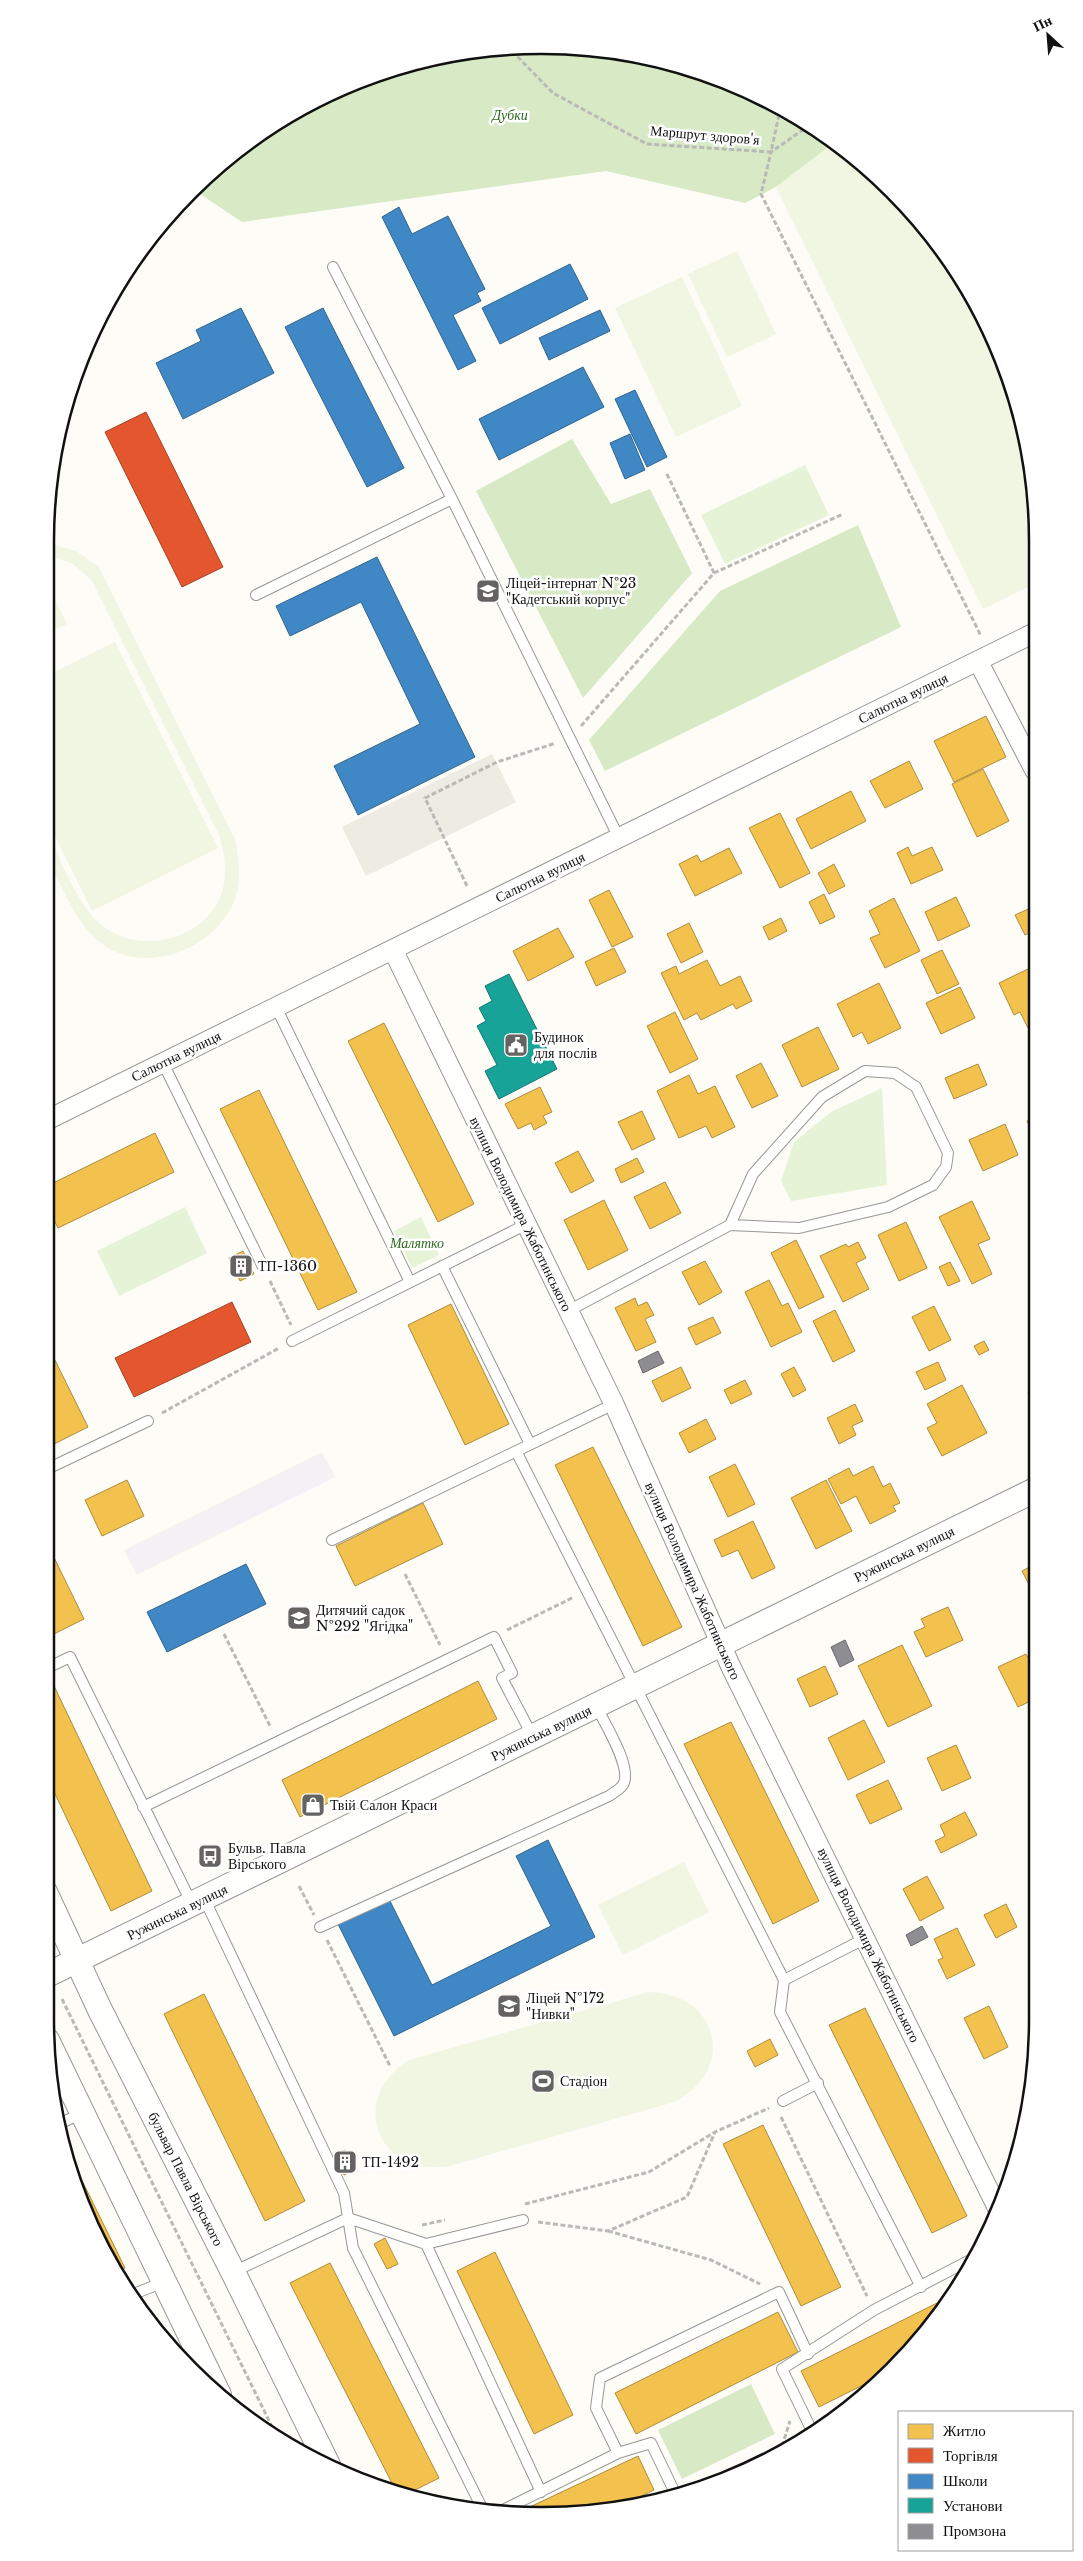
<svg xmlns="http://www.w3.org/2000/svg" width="1083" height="2561" font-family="'Libre Baskerville',serif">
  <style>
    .industrial { fill: #f5f0f3 }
    .green { fill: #e7f3d7 }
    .forest { fill: #d8eac5 }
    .pitch { fill: #f0f6e1 }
    .plaza { fill: #edebe2 }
    .homes { fill: #f2c14e; stroke: #ae8c3c }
    .shops { fill: #e4572e; stroke: #a54225 }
    .schools { fill: #3f88c5; stroke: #31648f }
    .public { fill: #17a398; stroke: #157770 }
    .industry { fill: #8d8d92; stroke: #68686b }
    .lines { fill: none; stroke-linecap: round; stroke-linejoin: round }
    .service-casing { stroke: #979795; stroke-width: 12 }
    .minor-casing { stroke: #979795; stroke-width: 21 }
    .tertiary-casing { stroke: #979795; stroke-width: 26 }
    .path { stroke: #b9b9b8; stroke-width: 3; stroke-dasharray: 5 2.5; stroke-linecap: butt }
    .service { stroke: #fffffe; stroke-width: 10 }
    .minor { stroke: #fffffe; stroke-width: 19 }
    .tertiary { stroke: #fffffe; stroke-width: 24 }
    .labels { text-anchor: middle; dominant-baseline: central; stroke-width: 5; stroke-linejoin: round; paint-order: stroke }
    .park-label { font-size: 14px; font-style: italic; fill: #2f6b1f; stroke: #fff }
    .street-label { font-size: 14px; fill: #111; stroke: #fff }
    .poi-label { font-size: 14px; fill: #111; stroke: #fff; text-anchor: start }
    .rim { fill: none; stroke: #111; stroke-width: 2.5 }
  </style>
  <rect width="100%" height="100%" fill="#fdfcf7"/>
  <path class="industrial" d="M322,1452L335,1477L137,1575L124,1550Z"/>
  <path class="green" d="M805,465L829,515L725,564L701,515Z
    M882,1088L887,1185L791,1201L781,1181L794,1142L831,1112Z
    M185,1207L207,1253L119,1296L97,1251Z
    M421,1217L439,1255L412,1268L394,1231Z"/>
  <path class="forest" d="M509,46L606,49L701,71L817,129L834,143L776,187L745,203L606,171L242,222L194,190L239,148L322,96L413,62Z
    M572,439L611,504L650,489L692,573L583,698L476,491Z
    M858,525L901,627L605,771L589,740L720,591Z
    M751,2384L775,2434L682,2479L658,2430Z"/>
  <path class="pitch" d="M834,143L915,214L987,322L1012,382L1034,476V584L983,609L776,187Z
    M737,251L776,334L727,357L688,274Z
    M682,277L742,406L676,437L615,308Z
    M45,542L76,551L99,567L235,839C238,858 242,877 236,896C217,951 140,980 95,938C80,924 72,908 63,890C58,879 47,865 45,853C44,844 45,834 45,826C59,855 75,901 99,923C139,959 214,939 224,884C227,866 224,852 219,835L92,581L73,564L45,554Z
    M47,583L67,624L45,635V584Z
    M115,642L218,848L92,911L45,816V677Z
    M684,1862L709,1912L623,1955L598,1905Z
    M649,1992C720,1994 737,2070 674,2102L450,2166C377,2178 347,2099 409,2060Z"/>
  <path class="plaza" d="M492,754L516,802L366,876L342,827Z"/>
  <path class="homes" d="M986,716L1006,757L954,782L934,741Z
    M909,761L923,789L885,808L870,781Z
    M983,769L1009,821L977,837L952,784Z
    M851,791L866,821L811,849L796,819Z
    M780,813L810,873L780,888L749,828Z
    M908,847L912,856L932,847L943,870L911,884L897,853Z
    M729,848L742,873L695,896L679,864L697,855L701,862Z
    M834,864L845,886L829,894L818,873Z
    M609,890L633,937L612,947L589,900Z
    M824,894L835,917L820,924L809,902Z
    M956,897L970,926L938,941L925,912Z
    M894,898L920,951L885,968L870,938L880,934L869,911Z
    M1035,906V930L1025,935L1015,915Z
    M781,918L787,931L769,940L763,927Z
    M689,923L703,952L681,963L667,934Z
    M558,928L574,957L528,981L513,951Z
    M614,948L626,972L596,986L585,962Z
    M942,950L959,984L937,994L921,960Z
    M707,960L720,986L740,976L752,1001L736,1009L733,1004L701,1020L697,1013L684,1020L661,973L676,966L679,974Z
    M1030,968L1035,979V1025L1028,1028L1020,1012L1014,1015L999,983Z
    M879,983L901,1028L868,1044L862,1032L853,1037L837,1004Z
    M960,987L975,1018L941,1034L926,1003Z
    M675,1012L698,1059L670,1073L647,1026Z
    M384,1023L474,1204L438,1222L348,1041Z
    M818,1027L839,1069L802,1087L782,1045Z
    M761,1063L778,1096L752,1108L736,1076Z
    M978,1064L987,1085L954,1099L945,1078Z
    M689,1075L698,1094L715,1086L735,1127L712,1138L706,1126L679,1138L657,1091Z
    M540,1087L552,1112L543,1116L547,1123L534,1130L531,1123L518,1129L505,1104Z
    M259,1090L357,1292L318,1310L220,1109Z
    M642,1111L655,1139L632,1150L618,1122Z
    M1035,1117L1036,1140L1027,1121Z
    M1005,1124L1018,1155L983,1171L969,1140Z
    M155,1133L174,1172L58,1228L45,1202V1187Z
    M578,1151L594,1181L571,1193L555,1163Z
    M637,1158L644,1172L621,1183L615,1169Z
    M665,1182L681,1213L650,1229L634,1197Z
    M604,1200L628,1250L588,1270L564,1220Z
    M972,1201L990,1239L978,1244L992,1274L972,1284L939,1217Z
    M906,1222L927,1268L899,1281L878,1235Z
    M796,1240L824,1297L799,1309L771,1253Z
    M858,1242L866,1258L856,1263L869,1289L843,1302L820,1256L846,1244L848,1247Z
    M243,1251L254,1274L240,1281L229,1258Z
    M705,1261L722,1292L699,1305L682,1272Z
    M950,1262L960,1281L948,1286L939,1267Z
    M769,1280L782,1306L788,1303L802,1332L771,1347L745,1292Z
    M635,1298L638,1306L647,1302L654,1315L645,1319L656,1342L636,1351L615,1308Z
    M451,1304L509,1424L465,1445L408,1325Z
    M934,1306L951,1340L929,1351L912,1317Z
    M835,1310L855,1351L833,1362L813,1321Z
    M713,1317L721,1333L696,1345L688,1328Z
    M45,1340L88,1427L46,1448L45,1446Z
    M984,1341L989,1350L979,1355L974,1346Z
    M938,1362L946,1380L925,1390L916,1372Z
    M681,1367L691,1388L662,1402L652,1381Z
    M794,1367L806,1390L793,1397L781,1374Z
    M745,1380L752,1394L731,1404L724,1390Z
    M962,1385L987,1433L942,1456L927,1428L937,1423L927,1404Z
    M1036,1388V1408L1028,1392Z
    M855,1404L863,1421L852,1426L856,1435L839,1444L827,1418Z
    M706,1419L716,1439L689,1453L679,1433Z
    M593,1447L682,1627L643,1646L555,1465Z
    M735,1464L755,1504L728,1517L709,1477Z
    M873,1466L883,1487L890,1483L900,1503L893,1506L896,1511L870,1524L856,1496L841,1504L828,1479L849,1468L853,1476Z
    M127,1480L144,1516L102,1536L85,1500Z
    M826,1480L852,1531L816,1549L791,1498Z
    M423,1503L443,1544L355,1586L336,1546Z
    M753,1521L775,1568L752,1579L738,1550L722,1557L714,1540Z
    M45,1539L84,1619L48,1637L45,1631Z
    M1037,1563V1600L1022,1571Z
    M948,1607L963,1640L926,1657L914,1632L925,1627L921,1619Z
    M902,1645L932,1706L888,1727L858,1666Z
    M1026,1654L1037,1673V1698L1018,1707L998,1667Z
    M825,1666L838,1694L810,1707L797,1679Z
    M478,1681L497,1719L300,1817L282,1780Z
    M54,1686L152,1891L111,1911L45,1773V1690Z
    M864,1720L885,1762L848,1780L828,1738Z
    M731,1722L819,1901L773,1924L684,1744Z
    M956,1745L971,1778L942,1791L927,1758Z
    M888,1780L902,1809L870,1824L856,1795Z
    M965,1812L977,1835L941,1853L935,1841L945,1836L940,1825Z
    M927,1876L944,1908L920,1921L903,1889Z
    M1006,1904L1017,1927L996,1938L984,1915Z
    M957,1928L975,1965L947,1979L938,1960L943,1958L934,1939Z
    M204,1994L305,2201L265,2221L164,2014Z
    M989,2006L1008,2047L984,2059L964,2018Z
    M865,2008L967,2216L932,2233L829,2025Z
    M770,2039L778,2055L755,2067L747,2051Z
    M763,2125L841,2287L801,2306L723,2144Z
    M345,2150L355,2170L344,2175L335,2155Z
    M69,2154L125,2268L115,2273L71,2179L65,2156Z
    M385,2238L398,2264L387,2269L374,2244Z
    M495,2252L573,2415L534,2434L457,2271Z
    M330,2263L439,2478L405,2495L397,2493L290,2283Z
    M953,2295L935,2322L887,2373L819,2407L801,2371Z
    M778,2312L798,2352L636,2434L615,2393Z
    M638,2456L654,2490L615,2509L542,2516L515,2514Z"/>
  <path class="shops" d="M146,412L223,567L182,587L105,432Z
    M232,1302L251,1342L134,1397L115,1358Z"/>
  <path class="schools" d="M399,207L412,234L448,216L485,289L477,293L481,301L453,315L476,361L458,370L382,217Z
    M570,264L588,299L500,344L482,308Z
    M241,308L274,373L183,419L156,363L201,341L196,330Z
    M323,308L404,468L367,487L285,327Z
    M600,310L610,331L549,360L539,338Z
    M583,367L604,407L499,460L479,419Z
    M635,390L667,457L647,467L615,399Z
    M630,434L645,470L625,479L610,443Z
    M49,487L56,501L47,505Z
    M377,557L475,757L358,815L334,766L420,724L361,602L290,636L276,606Z
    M246,1564L266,1604L167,1652L147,1612Z
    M548,1840L595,1937L394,2036L338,1924L389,1899L432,1985L551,1926L516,1856Z"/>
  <path class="public" d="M509,974L557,1069L499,1099L485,1071L497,1065L477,1026L486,1021L479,1008L492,1001L485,986Z"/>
  <path class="industry" d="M658,1351L664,1363L643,1373L638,1361Z
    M845,1640L854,1660L840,1667L831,1647Z
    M922,1926L928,1937L911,1946L906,1935Z"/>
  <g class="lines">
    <g class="service-casing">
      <path id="service" d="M333,267L452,499L619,838
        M256,595L452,499
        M276,1007L410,1282
        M163,1063L263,1267
        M442,1266L530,1444
        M568,1311L730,1225L799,1228L888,1207L933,1185L946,1167L948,1153L916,1087L895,1073L865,1071L822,1097L753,1174L730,1225
        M292,1341L527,1224
        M516,1451L784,1980L780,2012L921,2287
        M45,1470L148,1421
        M332,1540L614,1404
        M45,1656L50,1666
        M45,1669L70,1657L192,1904
        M143,1807L494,1637L512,1673L502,1678L533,1737
        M204,1898L344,2193L353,2248L484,2512
        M320,1927L609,1796C613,1793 619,1790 622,1786C635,1771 604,1722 596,1706
        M784,1980L866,1938
        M783,2101L818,2083
        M57,2125L82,2113
        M426,2244L523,2220
        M233,2272L348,2218L426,2244L541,2492
        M131,2295L164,2282
        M813,2433L782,2369L874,2310L976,2257
        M618,2453L596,2408L600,2378L779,2292L808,2354
        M497,2513L618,2453L651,2443L676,2495"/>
    </g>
    <g class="minor-casing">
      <path id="minor" d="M978,661L1035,771
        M393,950L614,1404L731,1667L998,2209
        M45,1121L1034,633"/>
    </g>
    <g class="tertiary-casing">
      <path id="tertiary" d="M45,1892L100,2010L233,2272L328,2465
        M45,1976L1037,1489
        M47,2040L219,2395"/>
    </g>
    <path class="path" d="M507,46L553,93L647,144L771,152L780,110
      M810,125L771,152L761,194L981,636
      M714,573L843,514
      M581,726L714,573L666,472
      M467,886L425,798L497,762L556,743
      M270,1281L291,1325
      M162,1413L279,1348
      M405,1574L440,1645
      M507,1630L574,1597
      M224,1634L271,1728
      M299,1886L314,1915
      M327,1940L390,2066
      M62,1999L278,2439
      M781,2117L867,2296
      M525,2204L649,2172L715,2132
      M538,2222L608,2231L687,2197L715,2132L769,2108
      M422,2225L445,2220
      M608,2231L711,2260L760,2284
      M782,2446L790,2421"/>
    <use href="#service" class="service"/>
    <use href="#minor" class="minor"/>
    <use href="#tertiary" class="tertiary"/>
  </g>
  <defs>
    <g id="school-square" transform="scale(1.25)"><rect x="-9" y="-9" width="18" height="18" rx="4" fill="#646362" stroke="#fff"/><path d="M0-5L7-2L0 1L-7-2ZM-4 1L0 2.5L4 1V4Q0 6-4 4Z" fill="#fff"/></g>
    <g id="civic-square" transform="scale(1.25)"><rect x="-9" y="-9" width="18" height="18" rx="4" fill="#646362" stroke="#fff"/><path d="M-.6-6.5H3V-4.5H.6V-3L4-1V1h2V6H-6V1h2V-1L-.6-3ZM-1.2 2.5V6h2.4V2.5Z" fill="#fff"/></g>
    <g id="building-square" transform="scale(1.25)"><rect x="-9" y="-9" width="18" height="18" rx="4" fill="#646362" stroke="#fff"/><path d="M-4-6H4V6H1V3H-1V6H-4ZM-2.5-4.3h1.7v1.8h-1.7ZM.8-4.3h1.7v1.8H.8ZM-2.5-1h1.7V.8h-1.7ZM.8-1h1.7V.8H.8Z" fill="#fff"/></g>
    <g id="shop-square" transform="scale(1.25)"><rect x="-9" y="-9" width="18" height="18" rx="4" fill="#646362" stroke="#fff"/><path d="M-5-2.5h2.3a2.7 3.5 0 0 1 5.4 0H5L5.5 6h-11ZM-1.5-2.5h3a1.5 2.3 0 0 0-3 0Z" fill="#fff"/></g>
    <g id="bus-square" transform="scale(1.25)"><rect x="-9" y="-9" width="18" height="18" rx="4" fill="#646362" stroke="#fff"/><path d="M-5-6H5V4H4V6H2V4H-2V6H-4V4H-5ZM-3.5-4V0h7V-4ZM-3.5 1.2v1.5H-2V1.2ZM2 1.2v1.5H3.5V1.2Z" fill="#fff"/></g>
    <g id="stadium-square" transform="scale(1.25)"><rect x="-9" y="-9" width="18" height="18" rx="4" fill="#646362" stroke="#fff"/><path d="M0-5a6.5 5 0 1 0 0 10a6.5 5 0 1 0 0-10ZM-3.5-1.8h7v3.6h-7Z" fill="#fff"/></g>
  </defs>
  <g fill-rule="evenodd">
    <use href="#school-square" x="488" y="591"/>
    <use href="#civic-square" x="516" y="1045"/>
    <use href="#building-square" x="241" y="1266"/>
    <use href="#school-square" x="299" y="1618"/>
    <use href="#shop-square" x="313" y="1805"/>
    <use href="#bus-square" x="210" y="1856"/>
    <use href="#school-square" x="509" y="2006"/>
    <use href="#stadium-square" x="543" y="2081"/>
    <use href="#building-square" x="345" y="2162"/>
  </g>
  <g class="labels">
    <g class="park-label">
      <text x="510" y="115">Дубки</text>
      <text x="417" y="1243">Малятко</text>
    </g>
    <g class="street-label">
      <text transform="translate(705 135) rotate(5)">Маршрут здоров'я</text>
      <text transform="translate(903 698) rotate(-26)">Салютна вулиця</text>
      <text transform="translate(540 877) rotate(-26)">Салютна вулиця</text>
      <text transform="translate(176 1056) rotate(-26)">Салютна вулиця</text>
      <text transform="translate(521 1214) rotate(64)">вулиця Володимира Жаботинського</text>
      <text transform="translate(904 1554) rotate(-26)">Ружинська вулиця</text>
      <text transform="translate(693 1581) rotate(66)">вулиця Володимира Жаботинського</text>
      <text transform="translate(541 1733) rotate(-26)">Ружинська вулиця</text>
      <text transform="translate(177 1912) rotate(-26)">Ружинська вулиця</text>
      <text transform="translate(869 1945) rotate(64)">вулиця Володимира Жаботинського</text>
      <text transform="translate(186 2179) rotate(63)">бульвар Павла Вірського</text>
    </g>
    <g class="poi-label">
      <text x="506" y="583">Ліцей-інтернат №23<tspan x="506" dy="16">"Кадетський корпус"</tspan></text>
      <text x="534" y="1037">Будинок<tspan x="534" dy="16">для послів</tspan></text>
      <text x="258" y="1266">ТП-1360</text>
      <text x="316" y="1610">Дитячий садок<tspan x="316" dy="16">№292 "Ягідка"</tspan></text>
      <text x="330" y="1805">Твій Салон Краси</text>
      <text x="228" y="1848">Бульв. Павла<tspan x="228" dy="16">Вірського</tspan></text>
      <text x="526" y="1998">Ліцей №172<tspan x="526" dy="16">"Нивки"</tspan></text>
      <text x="560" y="2081">Стадіон</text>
      <text x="362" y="2162">ТП-1492</text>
    </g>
  </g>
  <path d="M0 0H1083V2561H0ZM541 54H542A487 487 0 0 1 1029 541V2020A487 487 0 0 1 542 2507H541A487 487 0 0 1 54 2020V541A487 487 0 0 1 541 54Z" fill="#fff" fill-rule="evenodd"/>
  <path class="rim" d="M541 54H542A487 487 0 0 1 1029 541V2020A487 487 0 0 1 542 2507H541A487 487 0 0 1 54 2020V541A487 487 0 0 1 541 54Z"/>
  <rect x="898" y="2411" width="175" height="140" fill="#ffffff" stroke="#a0a0a0"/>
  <rect x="908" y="2424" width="25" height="15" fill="#f2c14e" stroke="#a0a0a0"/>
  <text x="943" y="2436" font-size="15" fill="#111111">Житло</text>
  <rect x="908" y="2448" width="25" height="15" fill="#e4572e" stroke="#a0a0a0"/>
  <text x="943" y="2461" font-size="15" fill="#111111">Торгівля</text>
  <rect x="908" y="2474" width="25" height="15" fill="#3f88c5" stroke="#a0a0a0"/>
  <text x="943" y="2486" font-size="15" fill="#111111">Школи</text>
  <rect x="908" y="2498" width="25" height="15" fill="#17a398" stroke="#a0a0a0"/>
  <text x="943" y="2511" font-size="15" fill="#111111">Установи</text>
  <rect x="908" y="2524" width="25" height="15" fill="#8d8d92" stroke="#a0a0a0"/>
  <text x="943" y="2536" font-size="15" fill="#111111">Промзона</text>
  <g transform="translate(1048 35) rotate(334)" stroke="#ffffff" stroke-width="4" paint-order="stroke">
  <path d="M0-4L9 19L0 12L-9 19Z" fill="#111111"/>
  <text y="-8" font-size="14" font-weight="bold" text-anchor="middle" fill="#111111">Пн</text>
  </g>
</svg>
